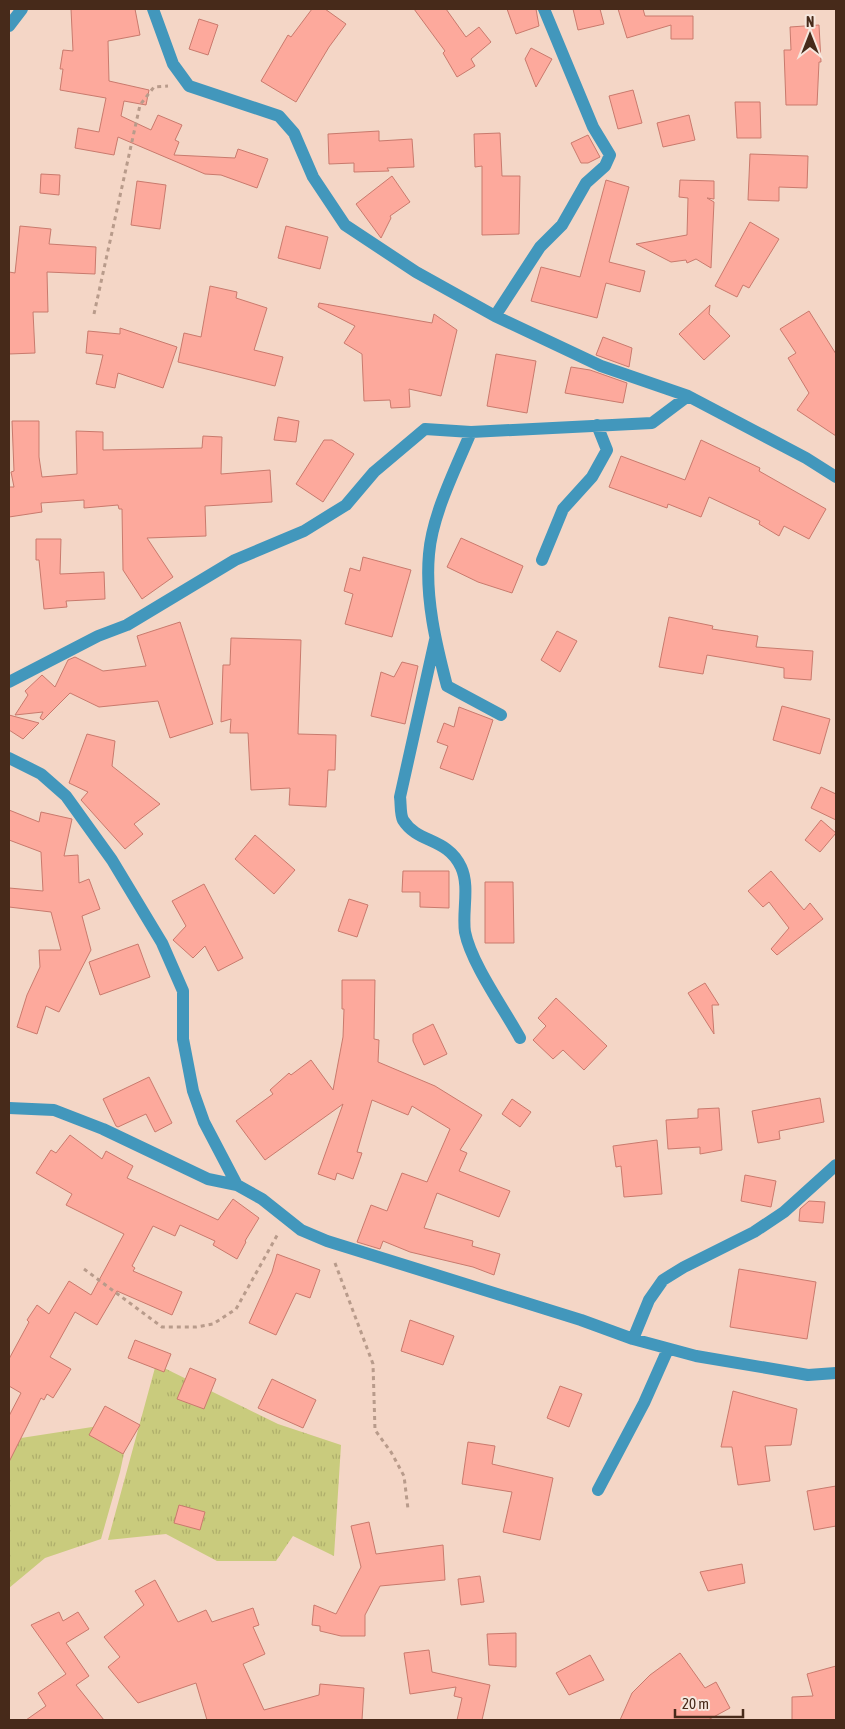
<svg xmlns="http://www.w3.org/2000/svg" width="845" height="1729" font-family="'Asap Condensed',sans-serif">
  <style>
    .park { fill: url(#park-tufts) }
    .building { fill: #fda99c; stroke: #c97a6d }
    .lines { fill: none; stroke-linecap: round; stroke-linejoin: round }
    .path { stroke: #b89b8b; stroke-width: 3; stroke-dasharray: 4 4; stroke-linecap: butt }
    .minor { stroke: #4297bc; stroke-width: 12 }
  </style>
  <defs>
    <pattern id="park-tufts" width="24" height="20" patternUnits="userSpaceOnUse" patternTransform="scale(1.25)"><rect width="24" height="20" fill="#c9cb7d"/><path d="M3 7l-1-3M5 7V3M7 7l1-3M15 17l-1-3M17 17v-4M19 17l1-3" fill="none" stroke="#aeae6b"/></pattern>
  </defs>
  <rect width="100%" height="100%" fill="#f4d6c6"/>
  <path class="park" d="M156,1364L278,1424L341,1445L334,1556L293,1536L276,1561H217L166,1534L108,1540Z
    M131,1421L120,1472L101,1539L45,1558L9,1588V1460L21,1438Z"/>
  <path class="building" d="M71,9H135L140,35L108,41L109,81L149,90L146,105L124,101L121,116L151,130L158,115L182,125L175,140L179,142L174,155L235,158L238,149L268,159L257,188L221,175L205,174L118,137L114,155L75,148L78,128L99,132L106,98L60,90L63,69H60L63,50L73,51Z
    M312,9H325L346,24L329,47L296,102L261,81L288,35L291,37Z
    M414,9H446L466,37L479,27L491,42L471,59L475,66L457,77L443,53L445,51Z
    M507,9H536L539,26L516,34Z
    M573,9H600L604,24L578,30Z
    M618,9H643L645,16H693V39H671V25L627,38Z
    M199,19L218,25L208,55L189,49Z
    M819,25L821,62H819L817,105H786L784,50H791L790,27Z
    M531,48L552,59L536,87L525,59Z
    M633,90L642,123L618,129L609,96Z
    M735,102H760L761,138H737Z
    M689,115L695,140L663,147L657,123Z
    M379,131V141L412,139L414,167L387,168L389,171L354,172V163L329,164L328,134Z
    M500,133L502,176H520L519,234L482,235V166L475,167L474,134Z
    M588,135L600,157L588,163H581L571,143Z
    M750,154L808,156L807,188L779,187V201L748,200Z
    M41,174L60,175L59,195L40,193Z
    M392,176L410,202L390,216L391,218L381,238L356,204Z
    M606,180L629,187L609,262L645,271L640,292L606,283L597,318L531,301L541,267L580,277Z
    M680,180L714,181V199L707,198L714,202L711,268L696,259L687,263L686,260L671,262L636,244L687,235L688,198L679,197Z
    M137,181L166,185L160,229L131,225Z
    M750,222L779,239L749,288L743,285L737,297L715,286Z
    M20,226L51,229L49,244L96,247L95,274L47,272L48,312H33L35,353L9,354V272L15,273Z
    M286,226L328,237L320,269L278,258Z
    M210,286L237,292L236,298L267,308L254,350L283,357L275,386L178,362L184,333L201,337Z
    M319,303L432,323L434,314L457,330L441,396L409,389L410,407L391,408L390,400L364,401L362,354L344,343L355,326L318,307Z
    M710,305L709,314L730,336L704,360L679,334Z
    M809,311L836,354V436L797,410L809,393L788,358L796,353L780,329Z
    M120,328L177,347L163,388L118,373L115,388L96,384L103,355L86,353L88,331L120,334Z
    M603,337L632,348L629,367L596,355Z
    M496,354L536,361L527,413L487,406Z
    M571,367L590,370L627,383L623,403L565,393Z
    M278,417L299,421L296,442L274,440Z
    M12,421H39V457L42,477L77,474L76,431L103,432V450L202,448L203,436L222,437L221,474L270,470L272,502L205,506L206,536L147,538L173,577L142,599L123,570L122,509H119L118,505L84,508V500L41,503L42,512L9,517V487H14L11,472L14,471Z
    M324,440H332L354,454L323,502L296,484Z
    M701,440L760,468L759,471L826,509L809,539L784,526L779,536L759,524L760,521L709,497L701,517L668,504L667,508L609,487L621,456L685,480Z
    M461,538L523,566L512,593L478,582L447,567Z
    M36,539H61L60,574L104,572L105,599L66,601L67,607L44,609L39,560H36Z
    M363,557L411,570L392,637L345,624L353,594L344,591L350,568L360,571Z
    M669,617L713,626L712,629L758,636L756,647L813,651L811,680L784,678V668L707,655L703,674L659,667Z
    M180,622L213,724L170,738L158,701L99,707L70,693L43,720L40,718L43,712L15,715L28,695L25,691L42,675L55,687L68,660L75,657L103,671L146,666L137,636Z
    M557,631L577,641L560,672L541,660Z
    M231,638L301,640L298,734L336,735L335,770H328L326,807L289,805L290,788L251,790L248,733H230L231,719L221,722L223,665H230Z
    M402,662L418,666L405,724L371,716L381,672L394,677Z
    M782,706L830,719L820,754L773,740Z
    M459,707L493,720L473,780L440,768L448,746L437,742L444,723L454,727Z
    M9,715L39,723L23,739L9,730Z
    M87,734L115,741L112,766L160,804L134,824L143,834L125,849L81,800L88,792L69,783Z
    M821,787L836,794V820L811,808Z
    M9,810L39,822L41,812L72,819L64,856L78,855L79,883L89,879L100,909L82,916L91,950L59,1012L46,1006L37,1034L17,1027L27,995L40,967L39,950H61L51,912L9,907V888L43,891L41,852L9,840Z
    M821,820L836,833L820,852L805,840Z
    M255,835L295,870L274,894L235,859Z
    M403,871H449V908L420,907V892H402Z
    M771,871L804,910L810,903L823,919L777,955L771,949L789,928L769,902L763,907L748,891Z
    M485,882H513L514,943H485Z
    M204,884L243,958L218,971L205,946L193,958L173,940L186,926L172,901Z
    M349,899L368,905L357,937L338,931Z
    M138,944L150,977L100,995L89,962Z
    M342,980H375L374,1039L379,1040L378,1062L435,1086L482,1115L460,1150L467,1153L459,1171L510,1191L499,1217L437,1193L424,1228L473,1241L472,1246L500,1254L494,1275L473,1267L410,1252L383,1241L380,1249L357,1242L371,1205L387,1211L402,1173L427,1182L450,1129L412,1106L408,1115L372,1100L357,1152L362,1153L353,1179L337,1173L335,1180L318,1174L343,1104L265,1160L236,1121L273,1094L270,1090L289,1073L291,1075L311,1060L333,1090L343,1037L344,1009H342Z
    M705,983L719,1005H712L714,1034L688,993Z
    M556,998L607,1046L584,1070L563,1050L553,1059L533,1040L546,1026L538,1018Z
    M433,1024L447,1054L424,1065L413,1041V1034Z
    M149,1077L172,1123L155,1132L146,1114L118,1127L116,1126L103,1099Z
    M820,1098L824,1122L779,1131L780,1139L758,1143L752,1111Z
    M512,1099L531,1112L520,1127L502,1114Z
    M719,1108L722,1150L700,1154V1147L668,1149L666,1120L698,1118V1109Z
    M70,1135L102,1159L106,1151L133,1166L127,1178L218,1220L233,1199L259,1218L245,1241L246,1242L237,1259L213,1245L215,1241L180,1225L175,1236L153,1226L132,1266L135,1268L133,1271L182,1292L172,1315L117,1291L97,1325L75,1312L50,1357L71,1369L53,1398L47,1394L44,1400L41,1398L9,1462V1416L21,1393L9,1386V1359L29,1322L27,1320L37,1305L49,1314L69,1281L91,1295L124,1234L66,1205L72,1194L36,1173L51,1150L56,1153Z
    M657,1140L662,1194L624,1197L621,1166L616,1167L613,1146Z
    M745,1175L776,1181L771,1207L741,1201Z
    M809,1201L825,1202L823,1223L799,1221L800,1209Z
    M277,1254L320,1270L310,1298L296,1293L276,1335L249,1323L272,1272Z
    M739,1269L816,1282L807,1339L730,1327Z
    M410,1320L454,1336L443,1365L401,1351Z
    M135,1340L171,1354L164,1372L128,1358Z
    M190,1368L216,1379L204,1409L177,1399Z
    M272,1379L316,1400L303,1428L258,1408Z
    M560,1386L582,1394L569,1427L547,1418Z
    M733,1391L797,1409L791,1445L765,1446L770,1481L738,1485L732,1447H721Z
    M105,1406L140,1425L123,1454L89,1435Z
    M468,1442L495,1446L492,1464L553,1478L540,1540L503,1532L512,1492L462,1484Z
    M836,1486V1526L814,1530L807,1491Z
    M179,1505L205,1512L200,1530L174,1523Z
    M369,1522L376,1554L443,1545L445,1580L380,1586L365,1615V1636H341L320,1631V1626L312,1625L314,1605L336,1614L361,1567L351,1526Z
    M742,1564L745,1583L708,1591L700,1572Z
    M480,1576L484,1602L461,1605L458,1579Z
    M155,1580L178,1622L206,1610L212,1622L253,1608L259,1625L253,1627L265,1654L243,1664L264,1710L319,1695L320,1684L364,1688L362,1720H207L196,1683L138,1703L108,1667L120,1657L104,1637L144,1605L135,1591Z
    M59,1612L63,1621L78,1612L89,1629L66,1643L89,1676L76,1685L104,1720H26L46,1706L38,1693L66,1674L31,1625Z
    M516,1633V1667L489,1665L487,1634Z
    M429,1650L432,1672L490,1685L482,1720H457L462,1698L454,1696L456,1687L410,1694L404,1653Z
    M680,1653L705,1688L716,1682L730,1708L708,1720H620L632,1693L650,1675Z
    M590,1655L604,1680L569,1695L556,1673Z
    M836,1666V1720H792V1697L813,1696L807,1674Z"/>
  <g class="lines">
    <path class="path" d="M94,314L140,105L154,87L168,86
      M335,1263L373,1364L375,1430L391,1452L404,1476L408,1509
      M84,1269L162,1327H196L213,1324L236,1309L279,1232"/>
    <path class="minor" d="M153,9L173,64L189,86L279,116L294,133L313,177L345,225L416,272L495,316L601,366L688,396L806,458L836,477
      M9,26L22,9
      M495,316L540,247L562,225L586,183L605,166L610,155L593,127L544,9
      M471,432C456,468 432,515 429,554C425,598 436,644 447,686L501,715
      M542,560L563,509L592,477L607,450L597,425
      M435,640L400,797C401,803 400,814 403,820C418,844 447,837 461,867C470,886 462,912 465,932C471,963 504,1009 520,1038
      M9,682L98,636L127,625L235,560L304,531L346,505L374,472L425,429L471,432L652,423L688,396
      M9,758L41,774L66,796L112,860L162,943L183,991V1039L193,1091L204,1122L237,1185
      M9,1108L54,1110L103,1129L208,1179L237,1185L262,1199L301,1230L327,1241L581,1320L633,1339L696,1356L808,1375L836,1373
      M633,1339L649,1300L663,1280L684,1267L754,1232L784,1212L836,1165
      M598,1490L644,1403L668,1349"/>
  </g>
  <rect width="845" height="1729" fill="none" stroke="#472a1a" stroke-width="20"/>
  <g transform="translate(810 35)" stroke="#f6e7de" stroke-width="4" paint-order="stroke">
  <path d="M0-4L9 19L0 12L-9 19Z" fill="#472a1a"/>
  <text y="-8" font-size="14" font-weight="bold" text-anchor="middle" fill="#472a1a">N</text>
  </g>
  <path d="M675 1709v8h68v-8" fill="none" stroke="#472a1a" stroke-width="2.5"/>
  <text x="682" y="1709" font-size="15" fill="#472a1a" stroke="#f6e7de" stroke-width="4" paint-order="stroke">20 m</text>
</svg>
